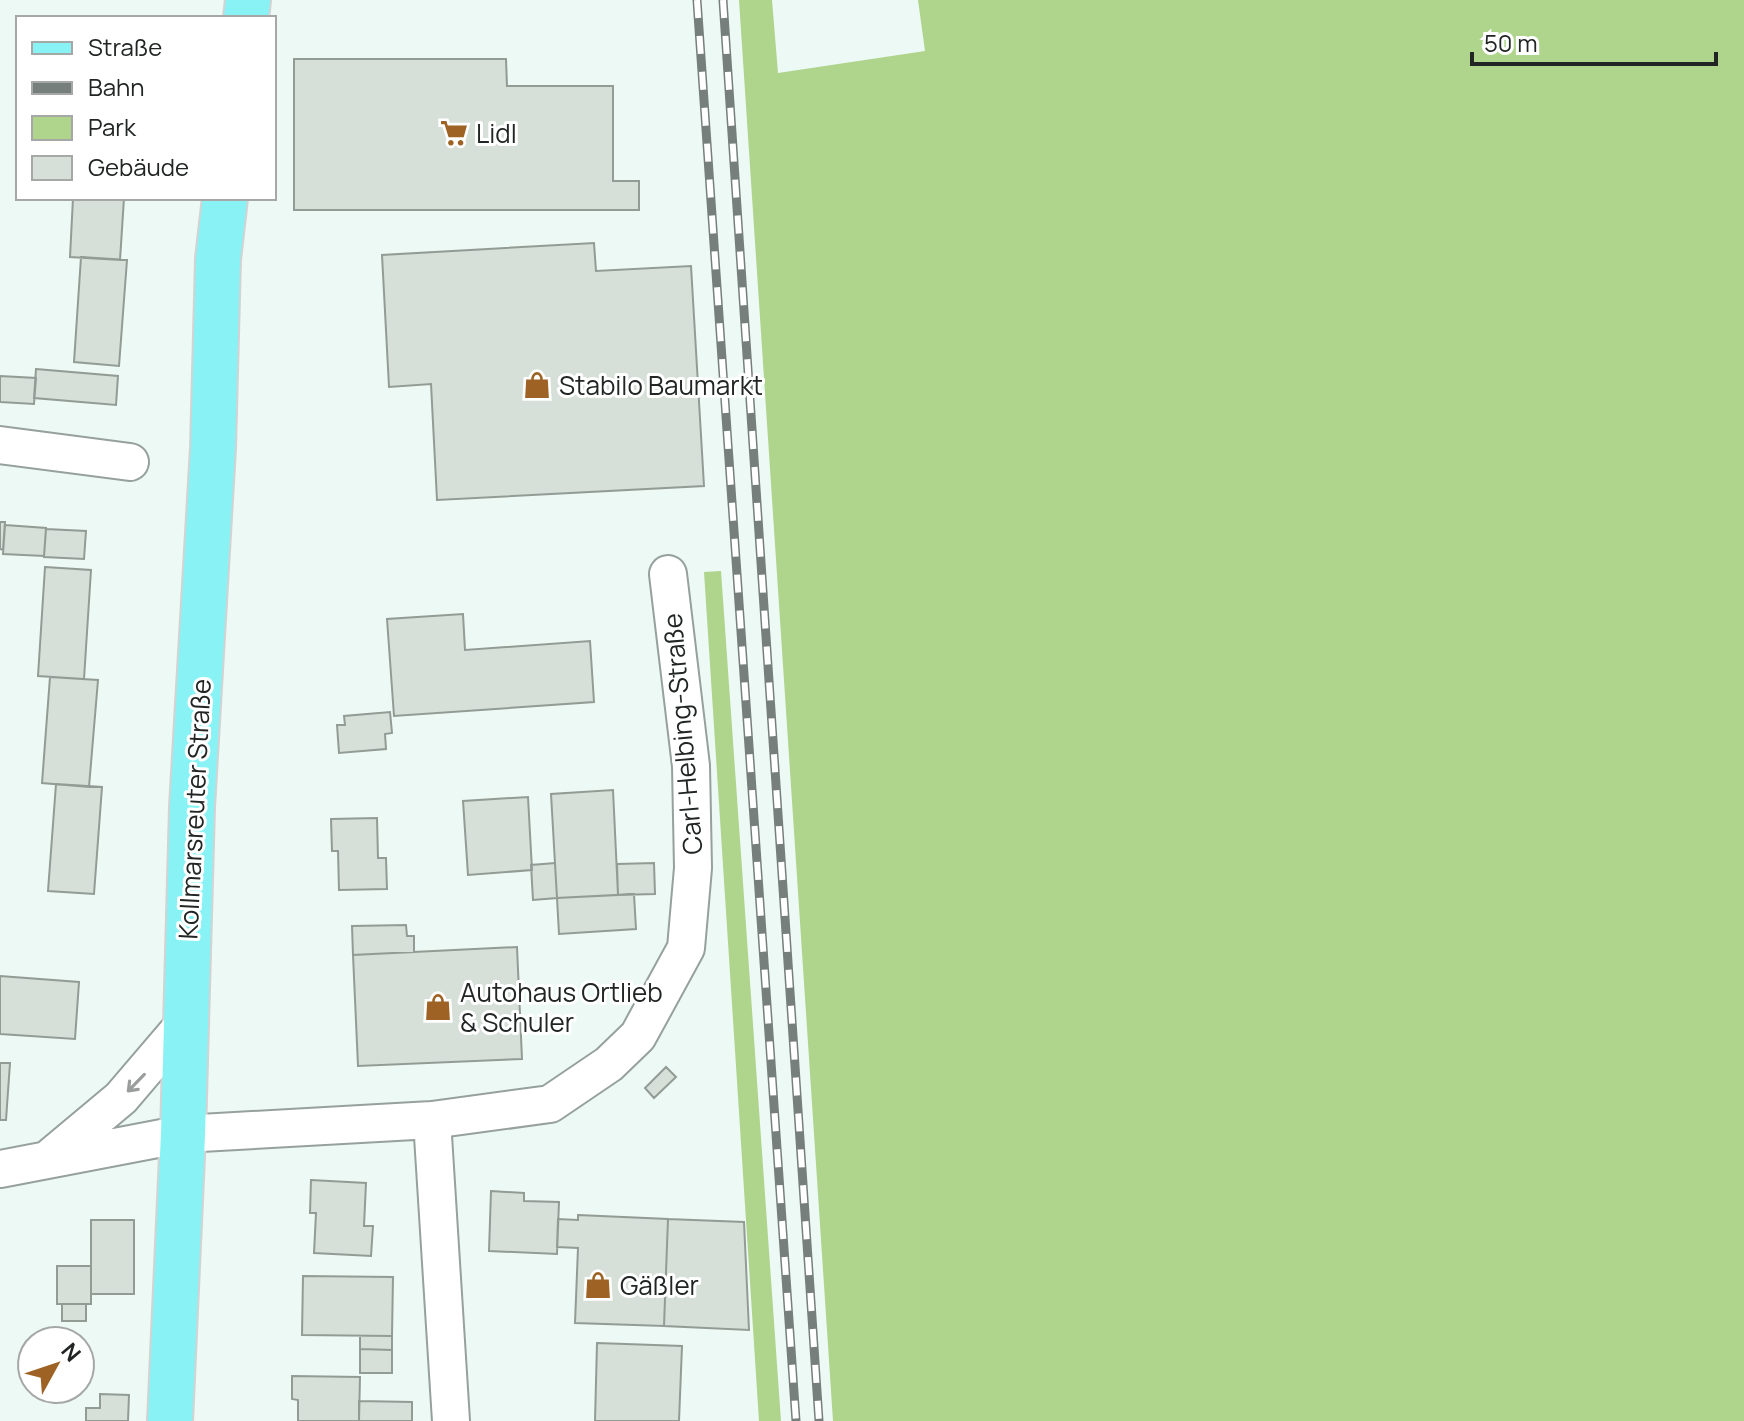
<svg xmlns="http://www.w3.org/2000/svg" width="1744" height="1421" font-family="Manrope,sans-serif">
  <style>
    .green { fill: #afd48c }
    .building { fill: #d6dfd8; stroke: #939b95; stroke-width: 2 }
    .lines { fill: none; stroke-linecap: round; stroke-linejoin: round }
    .minor-casing { stroke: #96a09d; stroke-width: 40 }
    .major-casing { stroke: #d3d3d3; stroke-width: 48 }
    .minor { stroke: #fff; stroke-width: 36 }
    .major { stroke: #88f2f4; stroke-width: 44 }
    .rail-casing { stroke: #777f7c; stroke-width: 9 }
    .rail { stroke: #fff; stroke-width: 6; stroke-dasharray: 18; stroke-linecap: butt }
    .oneway { stroke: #9b9d9c }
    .labels { text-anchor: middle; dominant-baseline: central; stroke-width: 6; stroke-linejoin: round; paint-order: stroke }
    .poi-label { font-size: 26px; fill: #212523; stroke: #fff; text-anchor: start }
    .street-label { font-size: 26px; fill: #212523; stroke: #fff }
  </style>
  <rect width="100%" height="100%" fill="#edf9f5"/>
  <path class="green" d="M739,0H772L778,73L925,51L918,0H1744V1421H833Z
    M721,571L781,1421H759L704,572Z"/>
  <path class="building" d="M294,59H506L507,86H613V181H639V210H294Z
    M73,198H124L120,260L70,257Z
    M594,243L596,271L691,266L704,486L437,500L431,384L389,387L382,255Z
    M81,257L127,260L119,366L74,362Z
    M36,369L118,376L116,405L34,398Z
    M0,376L36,378L34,404L0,402Z
    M0,522H5L3,550L0,549Z
    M5,525L46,528L44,556L3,554Z
    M46,529L86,531L84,559L44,557Z
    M45,567L91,570L84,679L38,676Z
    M463,614L465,650L590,641L594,702L394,716L387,619Z
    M50,677L98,680L89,787L42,783Z
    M390,712L392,733L385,734L386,749L339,753L337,725H345L344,716Z
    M56,784L102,787L94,894L48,891Z
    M613,790L618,895L557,898L551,794Z
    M528,797L532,870L468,875L463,801Z
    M377,818L378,858H386L387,889L339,890L338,851H332L331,819Z
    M555,863L557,898L533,900L531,865Z
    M654,863L655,894L618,895L617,864Z
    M634,894L636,929L559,934L557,898Z
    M406,925L407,936H414V952L353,955L352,926Z
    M517,947L522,1059L358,1066L353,955Z
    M0,976L79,982L75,1039L0,1034Z
    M0,1063H10L6,1120H0Z
    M666,1067L676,1077L654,1098L645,1088Z
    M311,1180L366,1183L364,1226H373L371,1256L314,1253L316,1213H310Z
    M491,1191L524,1193V1201L559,1202L557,1254L489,1251Z
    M578,1215L668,1219L664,1326L575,1323L578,1248L557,1247L558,1219L578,1220Z
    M668,1219L744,1222L749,1330L664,1326Z
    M91,1220H134V1294H91Z
    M57,1266H91V1304H57Z
    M303,1276L393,1277L392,1336L302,1335Z
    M62,1304H86V1321H62Z
    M360,1336H392V1350L360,1349Z
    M597,1343L682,1346L679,1421H595Z
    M360,1349L392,1350V1373H360Z
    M292,1376L360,1377L359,1421H298V1400L292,1399Z
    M100,1394L129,1395L128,1421H86V1408H100Z
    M359,1401L412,1402V1421H359Z"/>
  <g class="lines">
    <g class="minor-casing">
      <path id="minor" d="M0,445L130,462
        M432,1120L451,1421
        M48,1159L121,1098L185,1023
        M0,1169L183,1134L432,1120L550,1104L609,1064L638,1036L686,948L693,868L691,766L668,574"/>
    </g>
    <g class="major-casing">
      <path id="major" d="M246,18L248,0
        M170,1421L183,1134L192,807L213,448L218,259L225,198"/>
    </g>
    <use href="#minor" class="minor"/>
    <use href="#major" class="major"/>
    <g class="rail-casing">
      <path id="rail" d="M697,0L796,1421
        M723,0L819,1421"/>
    </g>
    <use href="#rail" class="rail"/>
  </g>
  <defs><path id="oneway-shaft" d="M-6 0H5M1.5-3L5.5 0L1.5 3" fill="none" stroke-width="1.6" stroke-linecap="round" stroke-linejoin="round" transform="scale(2)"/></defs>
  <use class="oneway" href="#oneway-shaft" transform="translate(136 1083) rotate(134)"/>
  <defs>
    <g id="supermarket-bare" transform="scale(2.16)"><path d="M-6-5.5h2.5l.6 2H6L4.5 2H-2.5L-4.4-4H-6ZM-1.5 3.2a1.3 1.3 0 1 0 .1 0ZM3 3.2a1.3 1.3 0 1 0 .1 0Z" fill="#9e6324" stroke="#fff" stroke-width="2.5" paint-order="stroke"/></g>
    <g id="shop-bare" transform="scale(2.16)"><path d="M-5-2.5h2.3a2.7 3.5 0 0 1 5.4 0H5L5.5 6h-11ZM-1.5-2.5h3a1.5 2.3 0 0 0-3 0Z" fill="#9e6324" stroke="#fff" stroke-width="2.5" paint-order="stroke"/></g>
  </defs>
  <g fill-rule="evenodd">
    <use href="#supermarket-bare" x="454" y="133"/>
    <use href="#shop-bare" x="537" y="385"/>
    <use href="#shop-bare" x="438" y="1007"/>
    <use href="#shop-bare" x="598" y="1285"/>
  </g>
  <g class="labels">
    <g class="poi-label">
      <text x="476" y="133">Lidl</text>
      <text x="559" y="385">Stabilo Baumarkt</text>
      <text x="460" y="992">Autohaus Ortlieb<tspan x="460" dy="30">&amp; Schuler</tspan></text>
      <text x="620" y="1285">Gäßler</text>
    </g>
    <g class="street-label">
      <text transform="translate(682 734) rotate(-95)">Carl-Helbing-Straße</text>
      <text transform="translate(194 809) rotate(-87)">Kollmarsreuter Straße</text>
    </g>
  </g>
  <rect x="16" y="16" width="260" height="184" fill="#ffffff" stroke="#a6a8a7" stroke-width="2"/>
  <rect x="32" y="42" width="40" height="12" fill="#88f2f4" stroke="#a6a8a7" stroke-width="2"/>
  <text x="88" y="56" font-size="24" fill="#212523">Straße</text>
  <rect x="32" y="82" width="40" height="12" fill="#777f7c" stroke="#a6a8a7" stroke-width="2"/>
  <text x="88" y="96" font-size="24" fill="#212523">Bahn</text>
  <rect x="32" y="116" width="40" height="24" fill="#afd48c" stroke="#a6a8a7" stroke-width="2"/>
  <text x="88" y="136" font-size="24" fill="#212523">Park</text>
  <rect x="32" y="156" width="40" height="24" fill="#d6dfd8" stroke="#a6a8a7" stroke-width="2"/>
  <text x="88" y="176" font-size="24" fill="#212523">Gebäude</text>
  <g transform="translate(56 1365) rotate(50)"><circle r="38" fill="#ffffff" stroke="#a6a8a7" stroke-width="2"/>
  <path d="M0-6L14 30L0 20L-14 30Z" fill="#9e6324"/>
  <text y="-12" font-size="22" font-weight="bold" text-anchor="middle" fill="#212523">N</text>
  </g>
  <path d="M1472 52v12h244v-12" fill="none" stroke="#212523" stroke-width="4"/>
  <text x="1484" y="52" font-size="24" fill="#212523" stroke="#ffffff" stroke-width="6" paint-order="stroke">50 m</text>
</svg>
